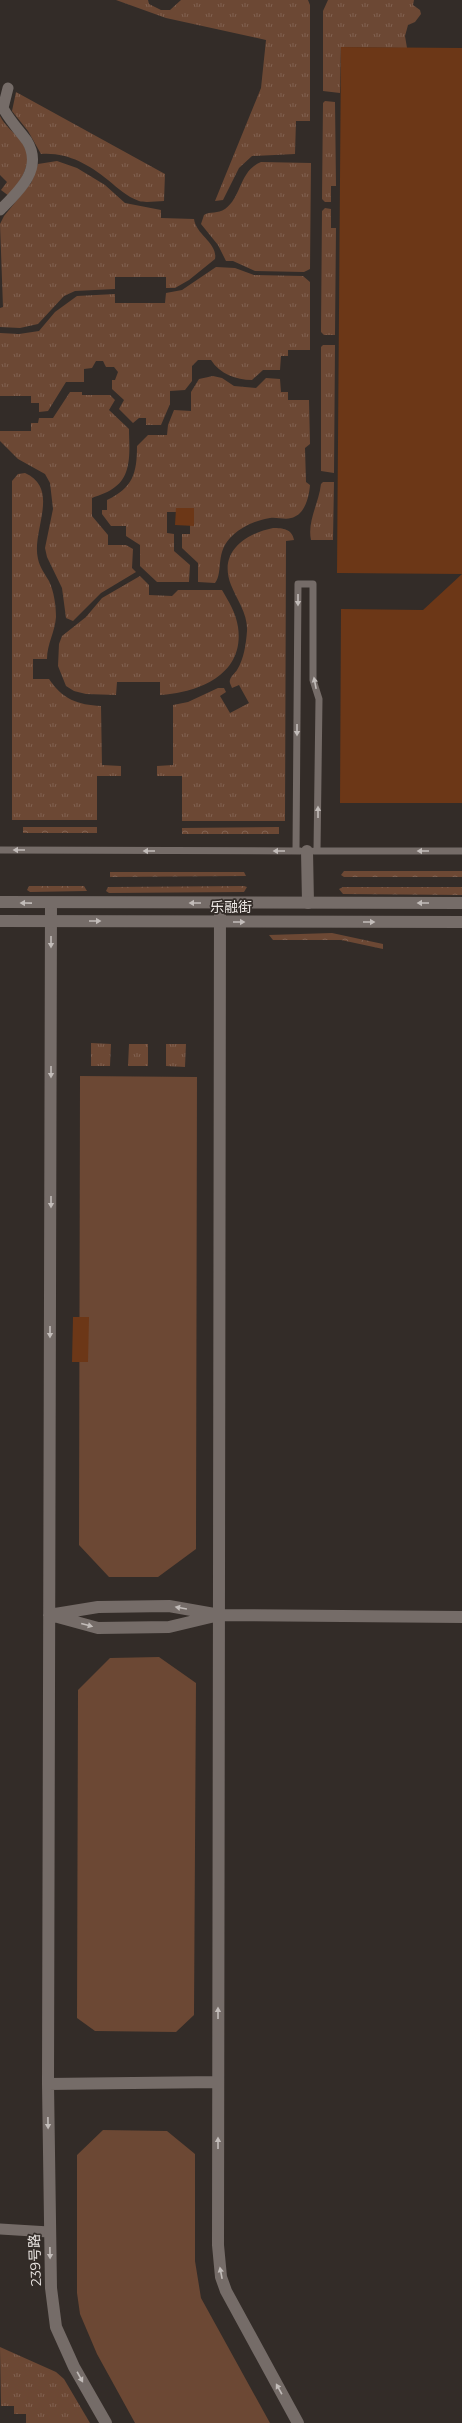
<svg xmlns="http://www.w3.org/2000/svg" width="462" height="2423" font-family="Montserrat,'Noto Sans SC',sans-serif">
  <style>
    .grass { fill: url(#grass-tufts) }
    .forest { fill: url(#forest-crowns) }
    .green { fill: #6c4834 }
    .building { fill: #6c3717 }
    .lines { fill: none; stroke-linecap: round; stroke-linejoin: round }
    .service { stroke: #756c68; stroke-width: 7 }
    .pedestrian { stroke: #756c68; stroke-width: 11 }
    .minor { stroke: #756c68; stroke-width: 12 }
    .tertiary { stroke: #756c68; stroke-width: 12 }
    .oneway { fill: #c2bcb9 }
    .labels { text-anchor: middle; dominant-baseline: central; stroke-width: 3.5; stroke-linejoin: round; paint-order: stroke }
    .street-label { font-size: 14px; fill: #ece7e4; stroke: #332c28 }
  </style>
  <defs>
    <pattern id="grass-tufts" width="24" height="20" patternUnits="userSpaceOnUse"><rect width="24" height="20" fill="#6c4834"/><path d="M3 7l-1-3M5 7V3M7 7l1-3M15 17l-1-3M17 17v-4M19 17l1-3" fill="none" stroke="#816251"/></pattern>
    <pattern id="forest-crowns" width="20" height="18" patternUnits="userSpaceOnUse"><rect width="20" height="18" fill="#6c4834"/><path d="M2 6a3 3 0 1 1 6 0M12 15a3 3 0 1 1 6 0" fill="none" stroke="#816251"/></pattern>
  </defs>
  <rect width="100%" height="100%" fill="#332c28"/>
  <path class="grass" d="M116,0H148L149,4L161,10H170L181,0H308L310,5V121H296L295,154L252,156L239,168L223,200L215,201L261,88L266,40L166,18Z
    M328,0H414L413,5L420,10L421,14L415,22L408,25L405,36L407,48L341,47L340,93L323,91V11Z
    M16,92L165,174L164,201C156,201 146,203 139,201C126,196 119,189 108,180C88,164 67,152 41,154L28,131L12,111Z
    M325,101L335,102L336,186H331V202H325L322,199L323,103Z
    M0,116C5,126 13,131 20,140C37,160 21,179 9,196L1,190L7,182L0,175Z
    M57,161L77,168L105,185L125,203L161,210V218L194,219C196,235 218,243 215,259L189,280L175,288H166V277H115V289L75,291L64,296L38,324L20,328L0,327V308L3,307L0,224L4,216L31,183L38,164Z
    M261,162L311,163L310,269L304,272L255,271L233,261H226L218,245L201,224L204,215C210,211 218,214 225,209C242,197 239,171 261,162Z
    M325,208L331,209V228H336L335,335H324L321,332L322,211Z
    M216,267L235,268L254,275L303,276L310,282V350H288V356H281L280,370H263L252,380C236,380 220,374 211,360H198L192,366V381L185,390L170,391V404L161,425H146V418H139L133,423L119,409L124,400L112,389V380H115L118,372L114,367H106L103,361H96L92,368L84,369V382H66L48,411L39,412V403H31V396H0V333L19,334L39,331L55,312L77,296L115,294V303H165L166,293L182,290Z
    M323,345H335L334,473L321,471V347Z
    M213,376L222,378L234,386L256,388L266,378L280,379L281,392H288V400H309L310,444L305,448L306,482L310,485C309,497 305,515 291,518C285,520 277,517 270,518C257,520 243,526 233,535C214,552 224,571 215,583L198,582V563L182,548V534H190V512H167V533L174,534V551L190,565L189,582H157L140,566V545L126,536V526H111L102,514V510H107V500C133,488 137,473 137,446L148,435H167L168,425L174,410L191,411V392L199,379Z
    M70,392H82V395H110L115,400L109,410L129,429C129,448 133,474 115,487C109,492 100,495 92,498V516L108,535V545H126L133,549L132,568L136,572L101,593L73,621L66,618L62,588L47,557L45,548L53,509L50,483L45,474L18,459L0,441V431H31V423H38L39,418H53Z
    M25,473C61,489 31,531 38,559C40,568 45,574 49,581C54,592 56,605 56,617C55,632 47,644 47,659H33V679H49C62,699 78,705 101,706L102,765L121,766V776H97V820H12V481L18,474Z
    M323,482H334L333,540H311C307,521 319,503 321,484Z
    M273,528C283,528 292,529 294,540L286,541L285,821H182V776H157V766L173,765V705L188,702L218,688H224L226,692L220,696L230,713L249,703L239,685L232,688C231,685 229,683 230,680C231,676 235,673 237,670C244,659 246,644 247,631C248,614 237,600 231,585C218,552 245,534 273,528Z
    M140,576L149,585V595L172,596L178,590H222C229,602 236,613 238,627C245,675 198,693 160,695V682H117L116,695L86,694L74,691L66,686L58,666L59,644L62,636L86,617L102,598Z
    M91,1043L111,1044L110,1066H91Z
    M129,1044H148V1066H128Z
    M166,1044H186L185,1067L166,1066Z
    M0,2347L56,2372L64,2379L90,2423H26V2414H14V2406H1Z"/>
  <path class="forest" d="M23,827H97V833H23Z
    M279,827V834H182V828Z
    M344,871H462V877H344L341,875Z
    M110,872H244L246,876L110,877Z
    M29,886H84L87,891L30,892L27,890Z
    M244,886L247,887L244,892L109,893L106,891L108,887Z
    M343,887H462V895L343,894L339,889Z
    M332,933L383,944V949L341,940H273L269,935Z"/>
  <path class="green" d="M80,1076L197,1077L196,1549L158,1577H109L79,1545Z
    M159,1657L196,1683L194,2015L176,2032L95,2031L77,2018L78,1690L110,1658Z
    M103,2130L167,2131L195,2154V2261L201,2298L270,2423H135L97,2354L80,2314L77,2293V2155Z"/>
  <path class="building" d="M341,47L462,48V803H340L341,609L423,610L462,574L337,573Z
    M176,508H194V526L175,525Z
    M73,1317H89L88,1362H72Z"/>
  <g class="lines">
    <path class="service" d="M0,850L300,851
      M296,851L298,584H313V680L319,699L317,851
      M314,851H462"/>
    <path class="pedestrian" d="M0,210C18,192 44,169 27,141C19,130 10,121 3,108L8,88
      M0,2229L49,2232"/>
    <path class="minor" d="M307,851L308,903
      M51,903L48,2084L51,2288L56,2327L74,2367L106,2423
      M220,903L218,2245L221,2277L226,2291L298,2423
      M49,1615L98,1607L169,1606L220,1615L462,1617
      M54,1616L98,1628L169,1627L215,1616
      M48,2084L218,2082"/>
    <path class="tertiary" d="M0,902L462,903
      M0,921L462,922"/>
  </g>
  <defs><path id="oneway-solid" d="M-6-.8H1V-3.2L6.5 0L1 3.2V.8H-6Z"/></defs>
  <g class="oneway">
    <use href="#oneway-solid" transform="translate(298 600) rotate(90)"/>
    <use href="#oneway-solid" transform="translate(315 683) rotate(-101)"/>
    <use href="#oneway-solid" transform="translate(297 730) rotate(90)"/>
    <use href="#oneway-solid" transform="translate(318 812) rotate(-90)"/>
    <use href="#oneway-solid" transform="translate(19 850) rotate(-180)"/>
    <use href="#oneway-solid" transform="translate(149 851) rotate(-180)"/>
    <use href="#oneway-solid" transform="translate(279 851) rotate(-180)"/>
    <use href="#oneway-solid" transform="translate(423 851) rotate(-180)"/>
    <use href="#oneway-solid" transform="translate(26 903) rotate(-179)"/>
    <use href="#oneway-solid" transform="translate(195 903) rotate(180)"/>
    <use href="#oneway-solid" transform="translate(423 903) rotate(-180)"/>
    <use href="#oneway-solid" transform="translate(95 921)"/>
    <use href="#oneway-solid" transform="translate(239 922)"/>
    <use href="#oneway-solid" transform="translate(369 922)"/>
    <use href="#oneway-solid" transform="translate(51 942) rotate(90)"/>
    <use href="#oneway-solid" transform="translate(51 1072) rotate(90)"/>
    <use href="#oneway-solid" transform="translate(51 1202) rotate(90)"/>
    <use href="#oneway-solid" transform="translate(50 1332) rotate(90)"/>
    <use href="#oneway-solid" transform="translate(181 1608) rotate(-170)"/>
    <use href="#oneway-solid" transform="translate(87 1625) rotate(15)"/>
    <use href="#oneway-solid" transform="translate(218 2013) rotate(-90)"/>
    <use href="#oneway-solid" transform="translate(48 2123) rotate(89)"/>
    <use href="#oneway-solid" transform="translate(218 2143) rotate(-90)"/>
    <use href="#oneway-solid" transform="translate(50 2253) rotate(89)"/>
    <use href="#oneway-solid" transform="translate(221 2273) rotate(-101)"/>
    <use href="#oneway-solid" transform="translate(80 2377) rotate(61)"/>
    <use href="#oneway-solid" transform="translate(279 2389) rotate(-119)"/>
  </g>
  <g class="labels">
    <g class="street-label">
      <text x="231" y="907">乐融街</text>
      <text transform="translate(35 2260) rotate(-92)">239号路</text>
    </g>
  </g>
</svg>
